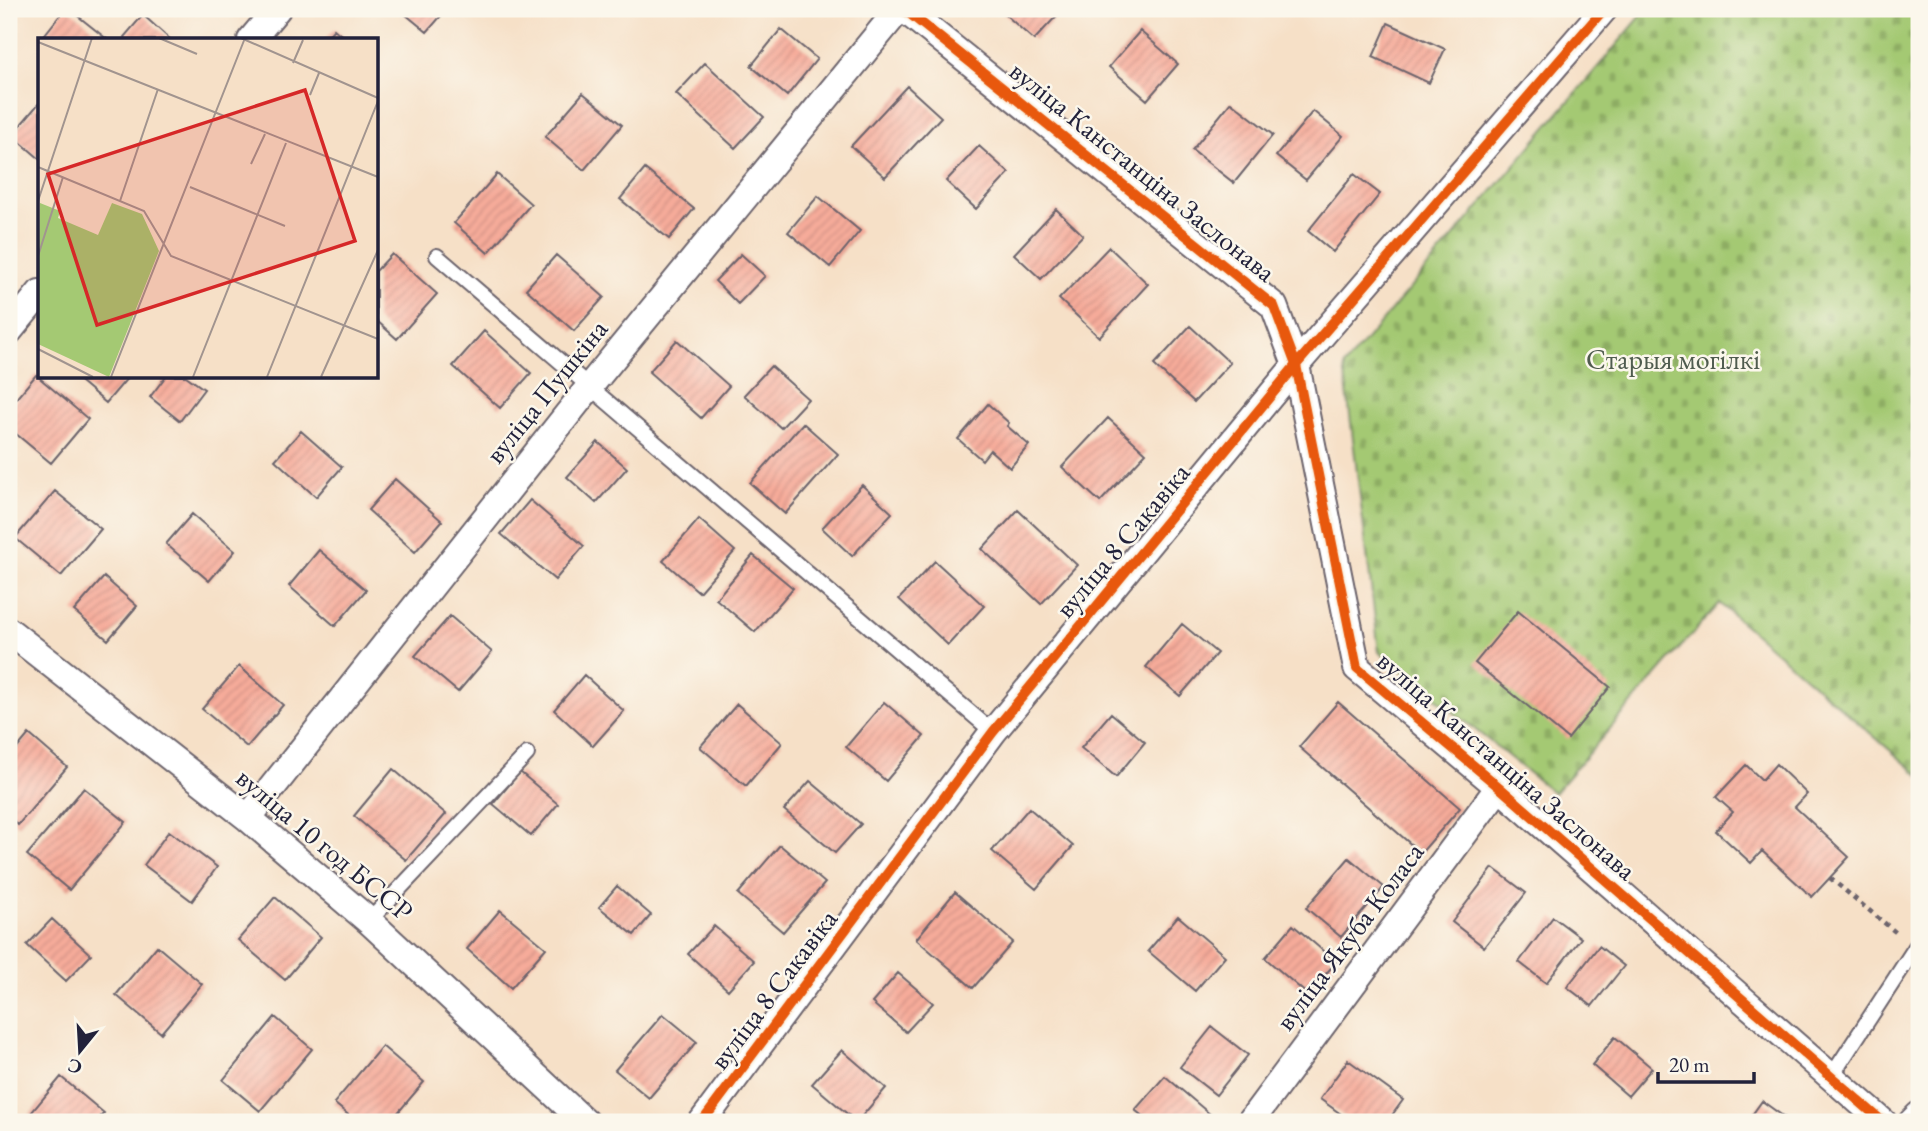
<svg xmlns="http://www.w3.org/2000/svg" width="1928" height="1131" font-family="'EB Garamond',serif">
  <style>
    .cemetery { fill: url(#cemetery-stones); stroke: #637657; stroke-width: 2 }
    .building { fill: url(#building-hatch) }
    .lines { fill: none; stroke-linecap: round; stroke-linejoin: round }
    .service-casing { stroke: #6c646c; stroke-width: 18 }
    .minor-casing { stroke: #6c646c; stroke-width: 30 }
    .path { stroke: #6c646c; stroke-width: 4.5; stroke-dasharray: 5 5; stroke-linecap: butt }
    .service { stroke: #fff; stroke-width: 14 }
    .minor { stroke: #fff; stroke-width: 26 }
    .cycleway-casing { stroke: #fbf7ec; stroke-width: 15 }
    .cycleway { stroke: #e8590c; stroke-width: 10 }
    .labels { text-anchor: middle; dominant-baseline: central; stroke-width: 5; stroke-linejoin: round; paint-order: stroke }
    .street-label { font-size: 28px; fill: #22223b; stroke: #fbf7ec }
    .park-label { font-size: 28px; fill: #505c4f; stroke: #fbf7ec }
    .inset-road { fill: none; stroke: #a1948f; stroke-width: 2 }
    .view { fill: #d62828; fill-opacity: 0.15; stroke: #d62828; stroke-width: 3.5 }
    .inset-edge { fill: none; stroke: #22223b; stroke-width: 3.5 }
  </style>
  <defs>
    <pattern id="cemetery-stones" width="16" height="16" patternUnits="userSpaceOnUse" patternTransform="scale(1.75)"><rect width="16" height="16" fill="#a4c973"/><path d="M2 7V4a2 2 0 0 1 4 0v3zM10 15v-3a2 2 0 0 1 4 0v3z" fill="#8dac64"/></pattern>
    <pattern id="building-hatch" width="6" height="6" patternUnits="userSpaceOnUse" patternTransform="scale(1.75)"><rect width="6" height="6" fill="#f6ab9a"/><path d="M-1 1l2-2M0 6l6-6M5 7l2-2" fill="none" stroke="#d39386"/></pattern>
  </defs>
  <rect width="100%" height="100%" fill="#fbf7ec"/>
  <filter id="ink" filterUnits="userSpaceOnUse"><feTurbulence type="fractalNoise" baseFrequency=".0143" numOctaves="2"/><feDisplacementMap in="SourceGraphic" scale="14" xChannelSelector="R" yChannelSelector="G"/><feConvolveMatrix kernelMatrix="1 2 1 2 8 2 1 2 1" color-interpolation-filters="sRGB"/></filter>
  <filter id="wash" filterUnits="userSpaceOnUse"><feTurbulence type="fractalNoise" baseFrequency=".00686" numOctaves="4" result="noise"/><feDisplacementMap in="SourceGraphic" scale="28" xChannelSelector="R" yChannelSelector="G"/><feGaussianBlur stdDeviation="1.57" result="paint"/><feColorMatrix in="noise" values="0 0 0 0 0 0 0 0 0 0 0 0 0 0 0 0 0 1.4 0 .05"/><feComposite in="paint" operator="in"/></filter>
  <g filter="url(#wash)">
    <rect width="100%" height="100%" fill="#f6e0c7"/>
    <path class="cemetery" d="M1647,9H1919V775L1719,603L1554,793L1379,652L1344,366Z"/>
    <g id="blocks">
      <path class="building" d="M65,9H69L108,40H45L42,38Z
        M399,9H447L427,32Z
        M999,9H1063L1034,40Z
        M143,15L171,40H128L124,37Z
        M1388,23L1445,49L1429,83L1373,57Z
        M334,29L347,40H324Z
        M781,29L817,59L787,96L751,66Z
        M1140,31L1178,64L1147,100L1109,67Z
        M705,63L764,117L735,148L676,94Z
        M907,86L941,117L885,177L851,146Z
        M583,93L622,125L584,170L545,137Z
        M40,102V159L12,135Z
        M1231,102L1273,135L1234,183L1192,150Z
        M1313,111L1343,136L1306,180L1276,156Z
        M979,146L1009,173L976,209L946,181Z
        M645,169L694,209L669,239L620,199Z
        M497,174L531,204L488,253L454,223Z
        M1354,174L1380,194L1333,252L1308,231Z
        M818,196L860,231L830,267L788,232Z
        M1056,209L1083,235L1041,279L1014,254Z
        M1109,247L1148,284L1099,337L1059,299Z
        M392,254L437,294L397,339L376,320V271Z
        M741,254L765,276L738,304L715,281Z
        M556,255L604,297L574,331L526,289Z
        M1190,326L1230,363L1194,402L1154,365Z
        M484,331L531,373L500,408L453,366Z
        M677,340L729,386L701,418L649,372Z
        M771,366L808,399L781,428L744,395Z
        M36,375L88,419L51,463L9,428V407Z
        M74,376H129L106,403Z
        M166,376H186L204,389L180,421L150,397Z
        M988,404L1009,423L1007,426L1029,445L1010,468L990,450L982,460L958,439Z
        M1108,418L1146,453L1100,502L1062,467Z
        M803,423L838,454L785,514L750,483Z
        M301,431L342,467L316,497L275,460Z
        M598,442L627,468L596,503L567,477Z
        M395,479L442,521L415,552L368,510Z
        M862,485L892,513L852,556L822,528Z
        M55,491L101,529L61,576L15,538Z
        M530,500L584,546L555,580L501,534Z
        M1018,510L1077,565L1041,604L982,549Z
        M192,514L235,551L209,581L166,544Z
        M699,519L735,551L699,592L663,561Z
        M319,550L366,590L335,626L289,586Z
        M753,555L793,588L755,632L716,599Z
        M935,561L984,606L948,645L899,599Z
        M104,577L137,606L108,640L74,611Z
        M1518,611L1610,687L1568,739L1475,663Z
        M450,616L492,652L458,692L415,656Z
        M1182,624L1217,653L1180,696L1146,667Z
        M239,666L283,705L247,747L202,709Z
        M584,675L624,711L593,746L554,710Z
        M884,702L924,736L886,781L846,747Z
        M1338,702L1460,808L1421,853L1299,747Z
        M737,704L782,743L746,786L700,747Z
        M1111,713L1145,742L1116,777L1081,748Z
        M29,734L67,767L18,825L9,817V758Z
        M1776,764L1807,794L1795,807L1849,857L1812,897L1762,851L1751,863L1716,831L1733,812L1716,797L1746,765L1762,780Z
        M393,769L446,814L406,860L354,816Z
        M520,772L558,804L531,836L493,804Z
        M810,781L861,824L835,853L784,810Z
        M84,788L126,822L69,890L27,855Z
        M1029,808L1073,846L1036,889L992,851Z
        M169,831L217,867L192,901L144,865Z
        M780,845L825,883L783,932L738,894Z
        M1349,858L1384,887L1341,937L1306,908Z
        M1493,868L1526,893L1484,947L1452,922Z
        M617,886L651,915L634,935L599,907Z
        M955,892L1013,942L973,988L916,939Z
        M275,897L321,937L285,980L238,940Z
        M500,910L546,948L511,988L467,949Z
        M1178,916L1225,956L1195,991L1148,951Z
        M1553,917L1581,938L1546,983L1519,962Z
        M52,919L91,955L66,981L27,945Z
        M1293,925L1336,962L1308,995L1265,958Z
        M714,926L754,961L728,990L688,954Z
        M157,946L202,984L161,1033L116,995Z
        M1599,946L1624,966L1592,1006L1567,987Z
        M898,973L933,1003L906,1032L872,1003Z
        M663,1014L697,1042L649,1098L615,1070Z
        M275,1017L312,1049L260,1111L223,1080Z
        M1212,1027L1248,1055L1216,1095L1180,1067Z
        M1615,1037L1652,1068L1628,1096L1592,1065Z
        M382,1046L424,1082L390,1122H357L334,1103Z
        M842,1050L886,1088L857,1122L812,1084Z
        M1348,1060L1403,1100L1387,1122H1352L1320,1099Z
        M1165,1076L1211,1115L1205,1122H1150L1135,1110Z
        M61,1077L104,1113L96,1122H30L26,1119Z
        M1762,1101L1791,1122H1747Z"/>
    </g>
  </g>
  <g filter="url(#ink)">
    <use href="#blocks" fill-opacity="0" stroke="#6c646c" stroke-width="2"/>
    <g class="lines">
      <g class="service-casing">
        <path id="service" d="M437,256L993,732
          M369,921L527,754
          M1831,1077L1919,942"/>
      </g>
      <g class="minor-casing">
        <path id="minor" d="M904,9L1274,306L1296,365L1357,668L1499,787L1883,1122
          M251,40L277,9
          M9,331L40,293
          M9,631L248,818L369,921L585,1122
          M248,818L590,386L899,9
          M702,1122L993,732L1296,365L1604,9
          M1250,1122L1499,787
          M1912,1122L1919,1115"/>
      </g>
      <path class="path" d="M1830,878L1899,935"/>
      <use href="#service" class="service"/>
      <use href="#minor" class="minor"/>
      <g class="cycleway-casing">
        <path id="cycleway" d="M904,9L1274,306L1296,365L1357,668L1499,787L1883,1122
          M702,1122L993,732L1296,365L1604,9"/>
      </g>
      <use href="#cycleway" class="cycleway"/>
    </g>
  </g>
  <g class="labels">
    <g class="street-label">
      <text transform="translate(1143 171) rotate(39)">вуліца Канстанціна Заслонава</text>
      <text transform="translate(546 391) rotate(-51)">вуліца Пушкіна</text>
      <text transform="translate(1122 540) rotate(-50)">вуліца 8 Сакавіка</text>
      <text transform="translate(1507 765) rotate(41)">вуліца Канстанціна Заслонава</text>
      <text transform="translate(325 844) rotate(40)">вуліца 10 год БССР</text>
      <text transform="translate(1349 936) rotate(-53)">вуліца Якуба Коласа</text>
      <text transform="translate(773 989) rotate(-53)">вуліца 8 Сакавіка</text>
    </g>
    <g class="park-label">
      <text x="1673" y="359">Старыя могілкі</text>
    </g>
  </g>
  <g transform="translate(38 38)">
    <rect width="340" height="340" fill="#f6e0c7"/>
    <path d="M2,165L22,173L20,180L60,197L74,165L104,176L121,213L71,339L0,306Z" fill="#a4c973"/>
    <path class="inset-road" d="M121,0L159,16M203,0L340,60M0,4L340,139M255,25L265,2M272,57L281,35M213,126L227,96M0,129L106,173L133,218L340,301M152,149L247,188M0,163L54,0M82,163L120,51M0,218L25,139M0,311L55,339M73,339L207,0M155,339L248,105M229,339L340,63M283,339L340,212"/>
    <path class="view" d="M267,52L317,203L59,287L10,136Z"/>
    <rect width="340" height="340" class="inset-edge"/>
  </g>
  <rect width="1928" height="1131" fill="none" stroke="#fbf7ec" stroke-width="35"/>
  <g transform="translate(80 1051) rotate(198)" stroke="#fbf7ec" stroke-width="5" paint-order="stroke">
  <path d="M0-5L12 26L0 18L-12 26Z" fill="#22223b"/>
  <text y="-10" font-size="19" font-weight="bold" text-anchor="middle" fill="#22223b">С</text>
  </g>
  <path d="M1658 1072v10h96v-10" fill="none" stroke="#22223b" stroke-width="3.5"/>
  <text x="1669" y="1072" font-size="21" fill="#22223b" stroke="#fbf7ec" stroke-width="5" paint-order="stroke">20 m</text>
</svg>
